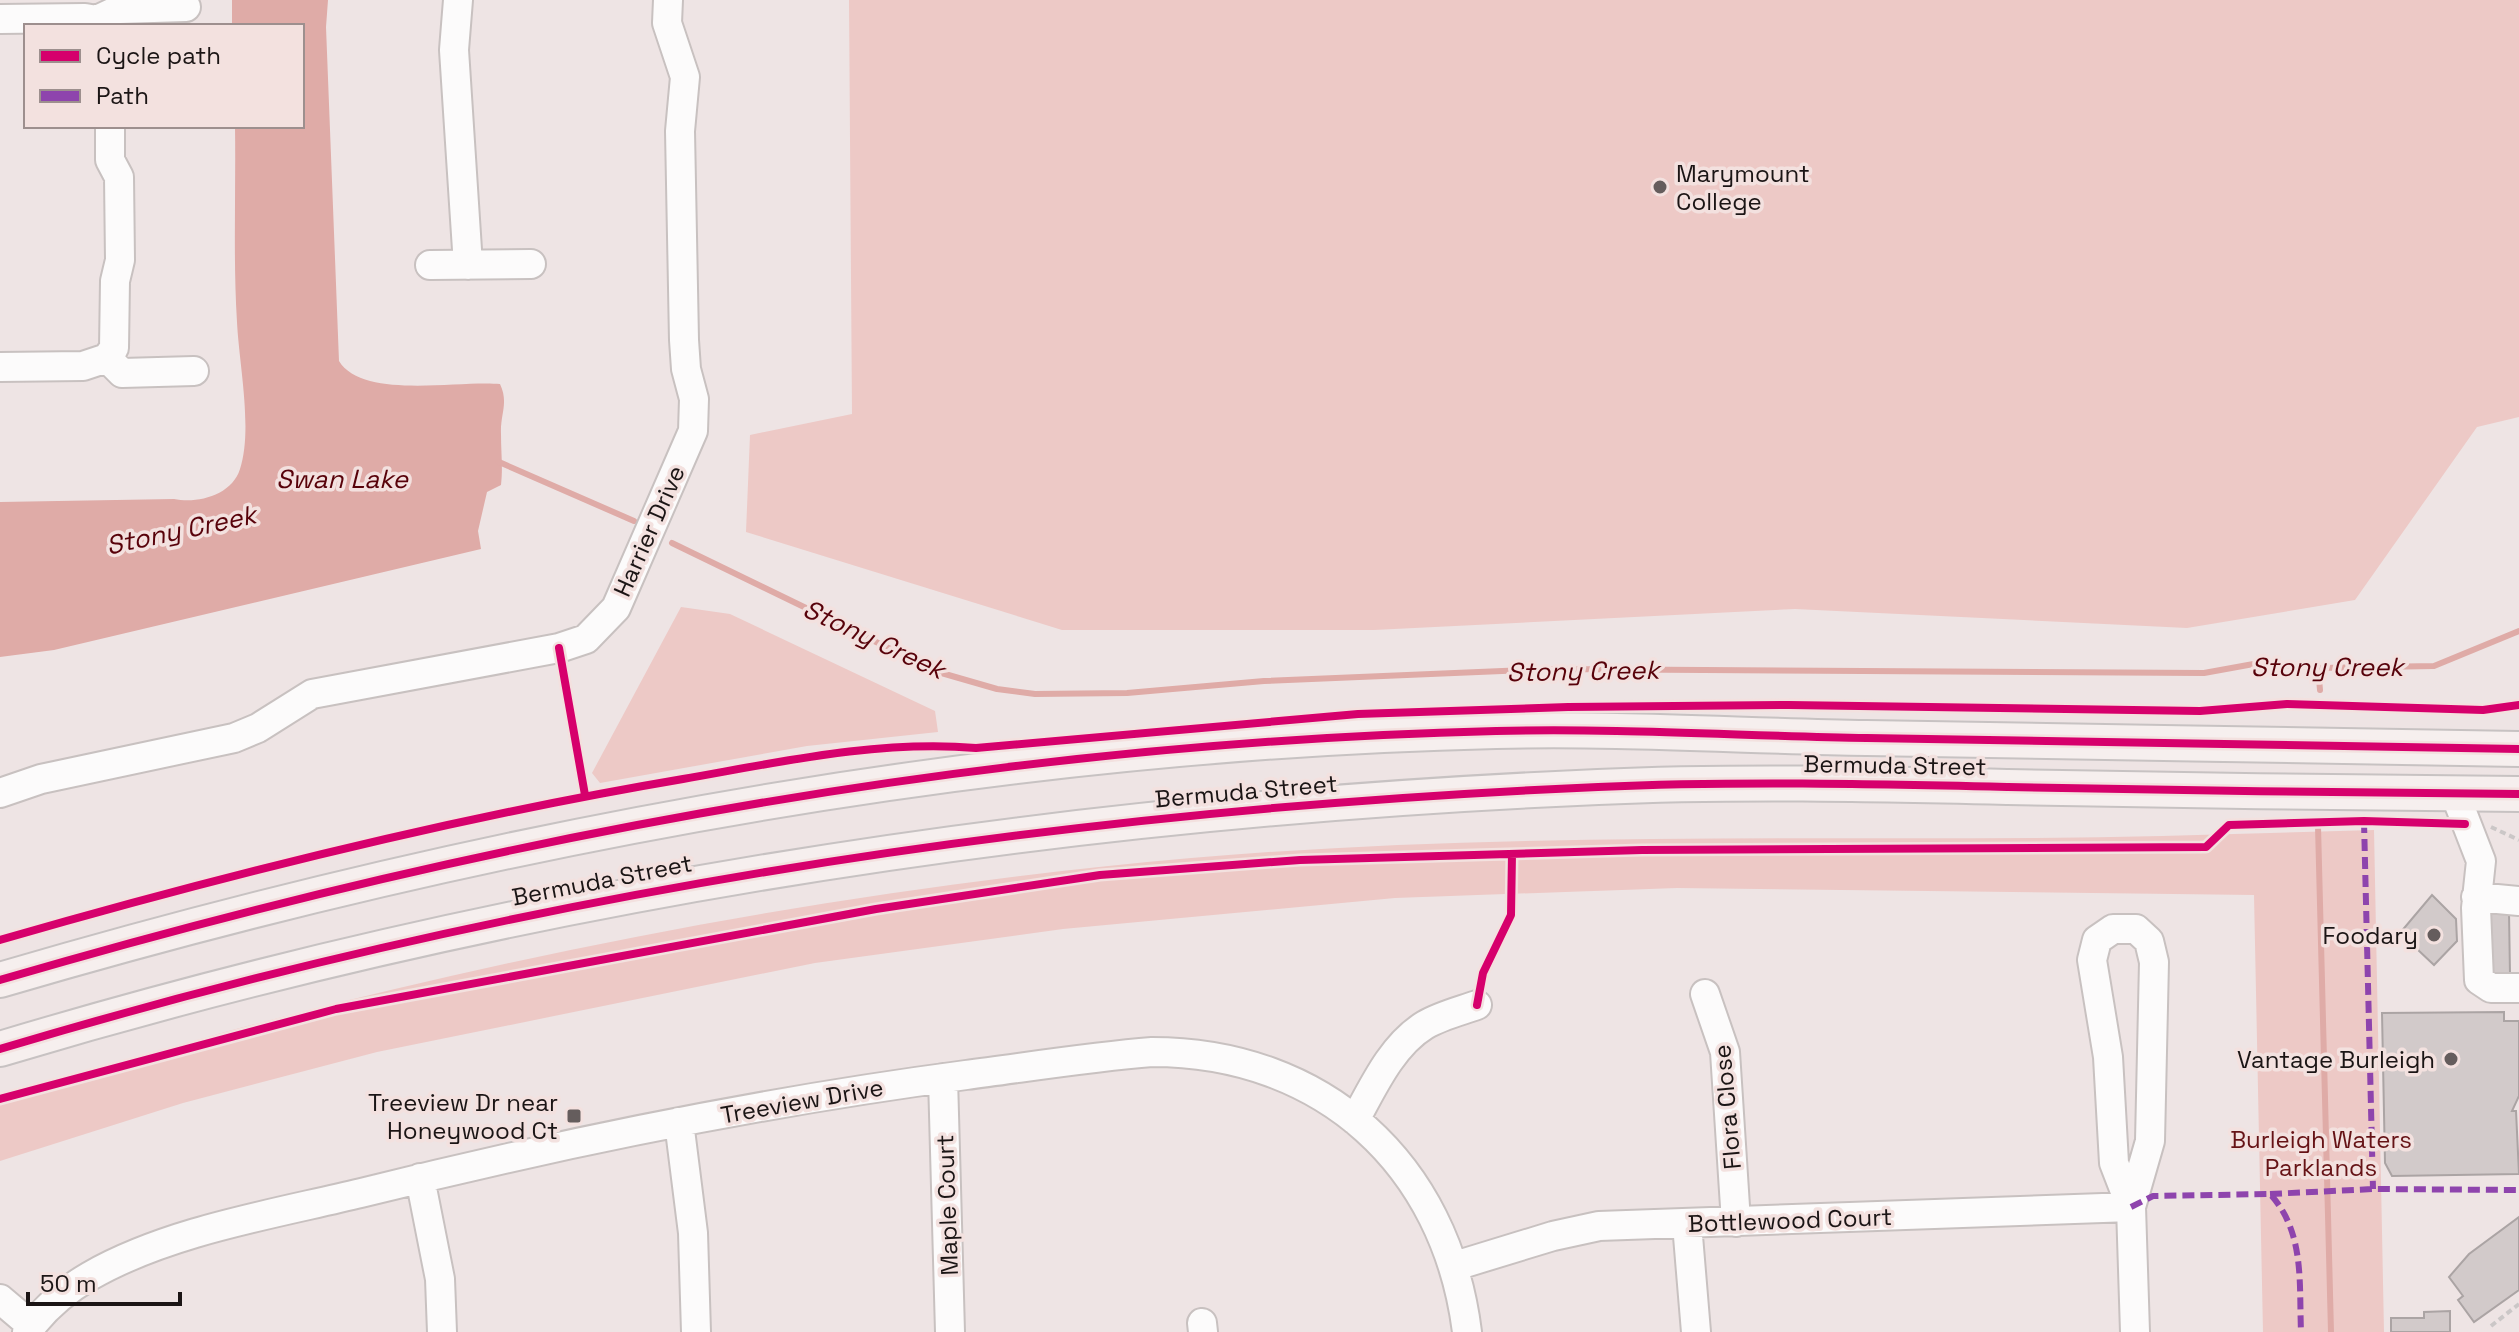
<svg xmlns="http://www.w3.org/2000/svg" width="2519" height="1332" font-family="'Space Grotesk',sans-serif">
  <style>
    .green { fill: #edc9c6 }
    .water { fill: #dfaba7 }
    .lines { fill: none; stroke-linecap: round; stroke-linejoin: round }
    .stream { stroke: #dfaba7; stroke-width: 6 }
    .building { fill: #d2caca; stroke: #aba4a4; stroke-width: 2 }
    .minor-casing { stroke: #c8c1c0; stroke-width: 32 }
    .major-casing { stroke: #c7c2c2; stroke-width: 38 }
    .path { stroke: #cbc7c7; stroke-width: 4; stroke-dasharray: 6 4; stroke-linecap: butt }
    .minor { stroke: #fcfbfb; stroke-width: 28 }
    .major { stroke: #f6efee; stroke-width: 34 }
    .quiet { stroke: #8e44ad; stroke-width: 6; stroke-dasharray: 12 6; stroke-linecap: butt }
    .cycleway-casing { stroke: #f3e1df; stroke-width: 13 }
    .cycleway { stroke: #d6006c; stroke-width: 8 }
    .poi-dot { fill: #655d5d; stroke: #f3e1df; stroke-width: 3 }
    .labels { text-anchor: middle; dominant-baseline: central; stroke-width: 7; stroke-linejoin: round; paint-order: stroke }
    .poi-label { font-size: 24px; fill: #1b1515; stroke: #f3e1df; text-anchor: end }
    .street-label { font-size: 24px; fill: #1b1515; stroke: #f3e1df }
    .park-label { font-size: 24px; fill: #661316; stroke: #f3e1df }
    .water-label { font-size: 26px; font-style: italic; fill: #58020a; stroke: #f3e1df }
  </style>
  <rect width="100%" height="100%" fill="#eee4e4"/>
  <path class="green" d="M849,0H2519V417L2477,427L2355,600L2187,628L1795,609L1374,630H1062L746,532L750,435L852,414Z
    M681,607L730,614L935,711L938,732L807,746L600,783L592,773Z
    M2374,830L2384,1332H2263L2254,895L1677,888L1395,898L1063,929L815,963L377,1052L183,1103L0,1161V1104C73,1083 145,1054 218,1034C536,948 863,887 1191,858C1472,834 1754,839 2036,838C2148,837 2261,833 2374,830Z"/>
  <path class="water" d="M232,0H328L326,27L339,361C363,400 458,380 500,384C509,403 500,414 501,434C501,452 503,467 501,485L487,492L478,531L481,549L54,650L0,657V502L174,499C198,504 232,495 240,469C253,429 239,364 237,322C233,257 236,191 235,126H302V26H232Z"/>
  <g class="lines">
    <path class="stream" d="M499,462L634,521
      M672,543L938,672L997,689L1035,694L1127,693L1264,681L1551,669L2204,673L2259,663L2318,668L2434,666L2519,631
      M2318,668L2320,690
      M2318,826L2331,1332"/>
  </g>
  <path class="building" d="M2432,895L2456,919L2457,941L2434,965L2400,933Z
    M2509,912L2510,975L2489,976L2488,913Z
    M2504,1012V1021H2519V1096L2512,1111H2516L2519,1174L2392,1176L2385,1163L2382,1013Z
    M2519,1217V1290L2474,1322L2458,1300L2463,1296L2449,1277L2469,1254Z
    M2450,1311V1332H2391V1318H2424V1312Z"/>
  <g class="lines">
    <g class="minor-casing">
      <path id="minor" d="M458,0L454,50L468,265
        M0,19L85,18L97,20L102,26
        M97,20L120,9L186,7
        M430,265L531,264
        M107,358L122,373L194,371
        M0,367L83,366L107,358L114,348L115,281L120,260L119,177L110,160V126
        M0,793L41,779L234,738L258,728L312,694L559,648L586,639L616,608L693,431L694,399L686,369L684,340L680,131L685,77L667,23L668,0
        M2455,794L2481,861L2476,908L2479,980L2491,988H2519
        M2476,897L2519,901
        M1705,994L1725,1052L1736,1222
        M943,1078L950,1332
        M1355,1120C1373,1087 1392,1045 1425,1025C1440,1016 1460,1011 1477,1005
        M679,1122L693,1233L696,1332
        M420,1178L440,1279L442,1332
        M2131,1207L2114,1163L2108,1057L2092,960L2097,940L2113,929H2136L2149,941L2154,962L2150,1141L2131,1207L2135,1332
        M1687,1224L1696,1332
        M1455,1266L1553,1236L1599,1226L2131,1207
        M0,1299L32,1326
        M1202,1323L1203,1332
        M27,1332C43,1310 66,1290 90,1276C168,1231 274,1214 361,1193C561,1143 762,1102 966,1075C1028,1067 1090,1057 1152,1052C1323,1052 1446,1164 1467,1332"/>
    </g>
    <g class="major-casing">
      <path id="major" d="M0,980C486,837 989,743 1496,731C1620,728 1744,736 1867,738C2084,743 2302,744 2519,749
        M0,1049C522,892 1054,810 1598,787C1735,781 1871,784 2008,787C2178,790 2349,793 2519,794"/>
    </g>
    <path class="path" d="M2491,827L2519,840
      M2491,1326L2519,1304"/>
    <use href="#minor" class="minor"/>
    <use href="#major" class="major"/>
    <path class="quiet" d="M2364,821L2373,1189
      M2270,1194L2373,1189L2519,1190
      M2131,1207L2153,1196L2270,1194C2305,1232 2299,1283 2301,1332"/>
    <g class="cycleway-casing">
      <path id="cycleway" d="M559,648L585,795
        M0,940C225,875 452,818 683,779C780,762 877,740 976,748L1358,714L1568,707L1789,705L2200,711L2287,704L2483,710L2519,705
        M0,980C486,837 989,743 1496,731C1620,728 1744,736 1867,738C2084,743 2302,744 2519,749
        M1477,1005L1483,973L1511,915L1512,854
        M0,1049C522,892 1054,810 1598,787C1735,781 1871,784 2008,787C2178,790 2349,793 2519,794
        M0,1099L336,1009L876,909L1100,875L1300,860L1642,850L2206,847L2229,825L2364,821L2465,824"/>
    </g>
    <use href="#cycleway" class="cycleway"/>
  </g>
  <g class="poi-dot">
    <circle cx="1660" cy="187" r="8"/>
    <circle cx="2434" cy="935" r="8"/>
    <circle cx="2451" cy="1059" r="8"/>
    <rect x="566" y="1108" width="16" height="16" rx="4"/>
  </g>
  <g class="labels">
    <g class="poi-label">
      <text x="1676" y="173" text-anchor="start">Marymount<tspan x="1676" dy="28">College</tspan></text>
      <text x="2418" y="935">Foodary</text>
      <text x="2435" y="1059">Vantage Burleigh</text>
      <text x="558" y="1102">Treeview Dr near<tspan x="558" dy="28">Honeywood Ct</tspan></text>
    </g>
    <g class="street-label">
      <text transform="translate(649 531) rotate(-66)">Harrier Drive</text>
      <text transform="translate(1895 765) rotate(1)">Bermuda Street</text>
      <text transform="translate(1246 791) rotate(-5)">Bermuda Street</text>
      <text transform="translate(602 880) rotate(-11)">Bermuda Street</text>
      <text transform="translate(802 1101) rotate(-10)">Treeview Drive</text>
      <text transform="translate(1727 1107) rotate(-95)">Flora Close</text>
      <text transform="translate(947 1205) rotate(-92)">Maple Court</text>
      <text transform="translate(1790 1220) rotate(-2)">Bottlewood Court</text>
    </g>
    <g class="park-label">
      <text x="2321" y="1139">Burleigh Waters<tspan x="2321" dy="28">Parklands</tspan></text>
    </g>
    <g class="water-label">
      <text x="342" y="479">Swan Lake</text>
      <text transform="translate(181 530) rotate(-12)">Stony Creek</text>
      <text transform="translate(874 639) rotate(25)">Stony Creek</text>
      <text x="2327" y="667">Stony Creek</text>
      <text transform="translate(1583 671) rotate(-1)">Stony Creek</text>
    </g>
  </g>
  <rect x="24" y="24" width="280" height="104" fill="#f3e1df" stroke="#9d8f8e" stroke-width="2"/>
  <rect x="40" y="50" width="40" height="12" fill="#d6006c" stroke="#9d8f8e" stroke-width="2"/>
  <text x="96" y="64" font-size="24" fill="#1b1515">Cycle path</text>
  <rect x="40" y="90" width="40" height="12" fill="#8e44ad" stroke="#9d8f8e" stroke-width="2"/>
  <text x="96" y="104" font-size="24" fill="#1b1515">Path</text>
  <path d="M28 1292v12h152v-12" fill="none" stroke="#1b1515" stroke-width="4"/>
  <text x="40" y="1292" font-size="24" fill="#1b1515" stroke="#f3e1df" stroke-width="6" paint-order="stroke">50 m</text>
</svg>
